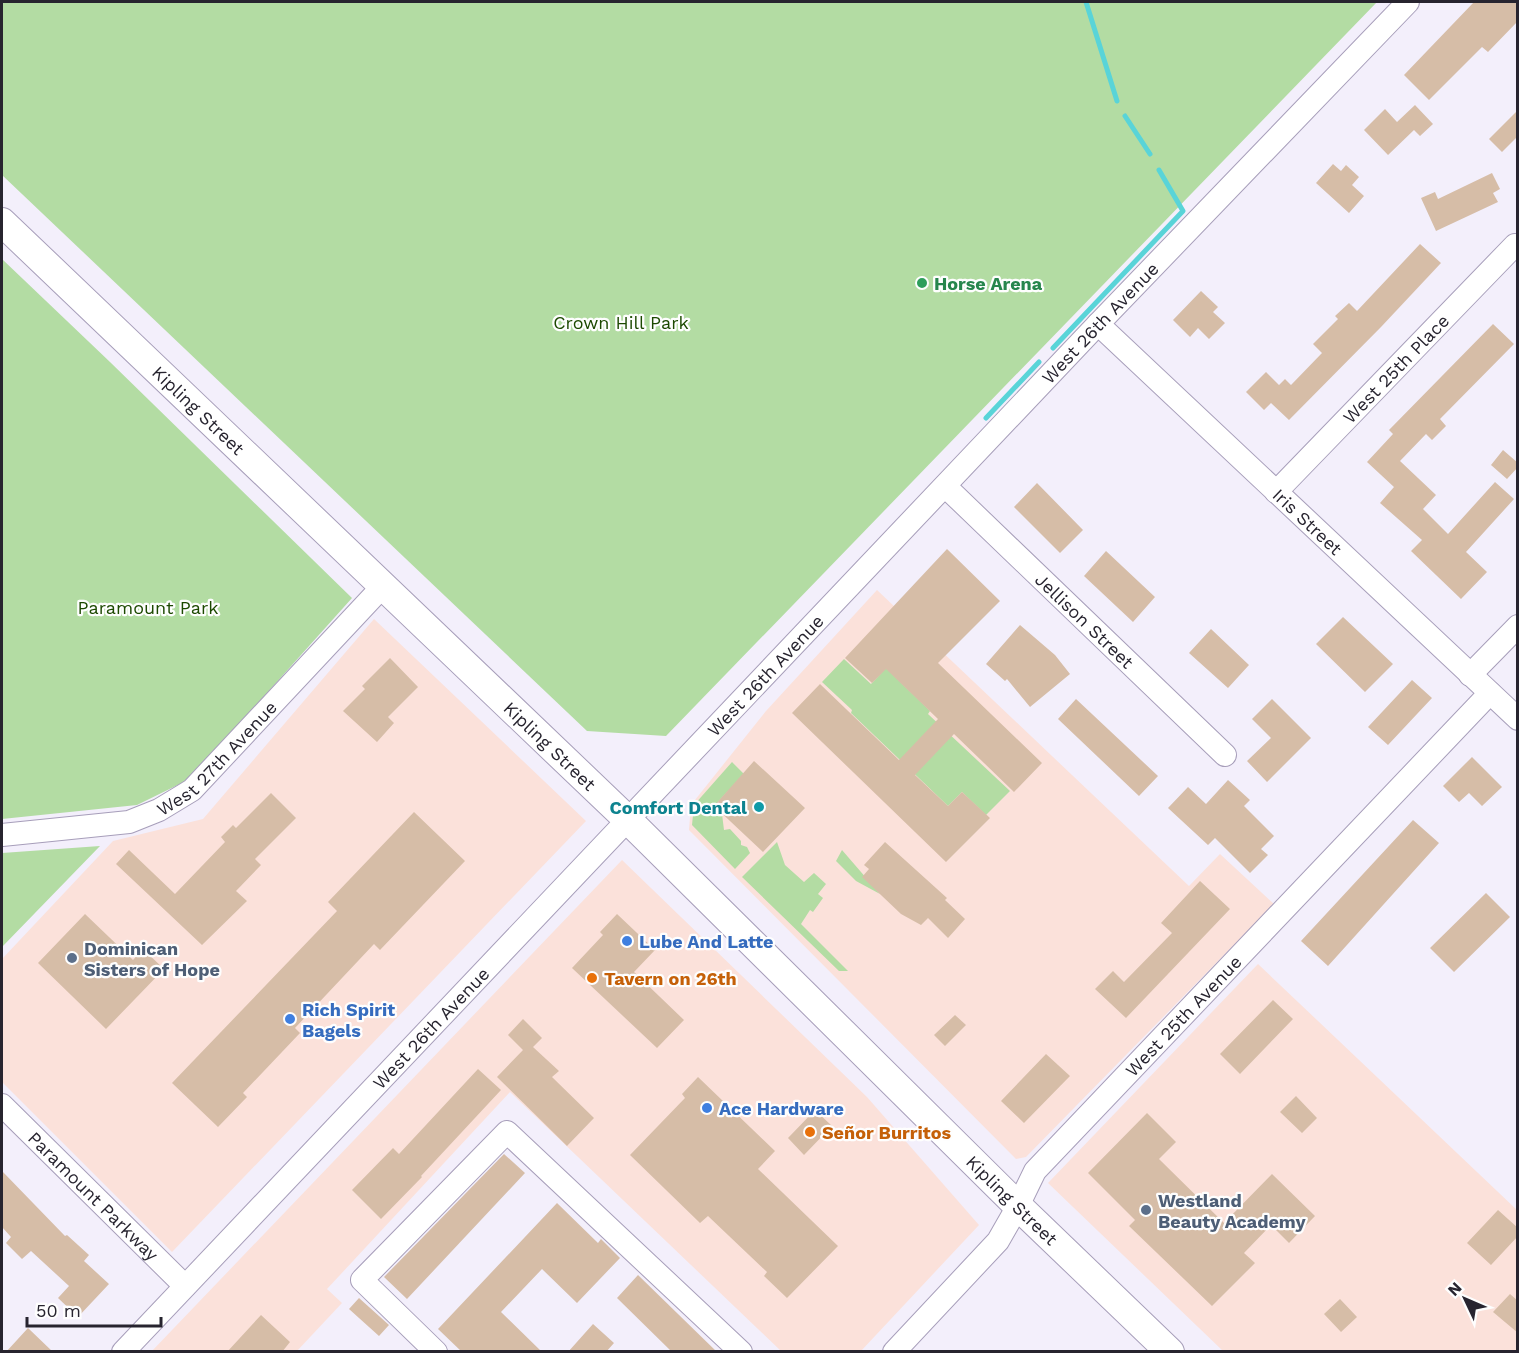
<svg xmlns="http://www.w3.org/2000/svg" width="1519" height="1353" font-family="'Work Sans',sans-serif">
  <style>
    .commercial { fill: #fbe1da }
    .green { fill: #b3dca3 }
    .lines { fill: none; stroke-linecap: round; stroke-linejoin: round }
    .stream { stroke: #59d4d8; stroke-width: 5 }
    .building { fill: #d6bda7 }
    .minor-casing { stroke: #a79eba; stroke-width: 24 }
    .major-casing { stroke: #a79eba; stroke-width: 30 }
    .minor { stroke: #fff; stroke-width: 22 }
    .major { stroke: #fff; stroke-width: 28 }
    .leisure-dot { fill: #2e9e5b; stroke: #fefefe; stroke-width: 2 }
    .culture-dot { fill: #0f9aa8; stroke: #fefefe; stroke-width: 2 }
    .shop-dot { fill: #3f7fe0; stroke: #fefefe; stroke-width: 2 }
    .service-dot { fill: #5c6f8a; stroke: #fefefe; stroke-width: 2 }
    .food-dot { fill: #e8710a; stroke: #fefefe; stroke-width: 2 }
    .labels { text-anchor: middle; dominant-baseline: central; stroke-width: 4.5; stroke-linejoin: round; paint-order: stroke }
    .leisure-label { font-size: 18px; font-weight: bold; fill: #27864d; stroke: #fefefe; text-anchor: start }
    .park-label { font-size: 18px; fill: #1c4900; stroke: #fefefe }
    .street-label { font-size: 18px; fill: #27242f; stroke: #fefefe }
    .culture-label { font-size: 18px; font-weight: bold; fill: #0d838f; stroke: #fefefe; text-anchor: end }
    .shop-label { font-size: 18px; font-weight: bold; fill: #366cbe; stroke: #fefefe; text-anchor: start }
    .service-label { font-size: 18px; font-weight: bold; fill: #4e5e75; stroke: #fefefe; text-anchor: start }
    .food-label { font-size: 18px; font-weight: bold; fill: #c56008; stroke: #fefefe; text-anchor: start }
  </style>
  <rect width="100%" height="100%" fill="#f3effb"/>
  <path class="commercial" d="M877,590L1189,886L1220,854L1274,904L1026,1157L1016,1159L689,830L691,805L766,711Z
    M374,619L586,821L172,1252L2,1082V959L113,841L203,819Z
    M622,860L867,1097L979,1225L861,1351H781L510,1092L327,1289L342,1303L297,1351L151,1352Z
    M1258,964L1517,1210V1351H1223L1048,1183Z"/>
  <path class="green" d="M2,2H1377L666,736L587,731L2,175Z
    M2,259L110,362L352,598L190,779L137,805L2,819Z
    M844,659L871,684L886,668L930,711L928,714L1010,791L986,815L962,792L948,806L851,713L852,710L822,682Z
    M732,762L744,774L714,806L722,814L724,830L730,829L741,841V845L747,847L750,853L735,869L692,825L694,805Z
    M777,842L785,865L804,882L814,873L826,884L818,894L823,898L813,912L810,910L801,924L848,971H839L742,877Z
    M100,846L2,947V853Z
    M842,850L880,894L856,881L836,861Z"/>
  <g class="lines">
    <path class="stream" d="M1086,2L1117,101
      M1125,116L1150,154
      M1053,348L1183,211L1159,170
      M986,418L1039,362"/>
  </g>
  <path class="building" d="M1474,2H1518V21L1488,52L1482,47L1429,100L1404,75Z
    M1415,105L1433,124L1420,136L1414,130L1388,155L1364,130L1385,109L1397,122Z
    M1518,110V136L1502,152L1489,139Z
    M1333,164L1341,171L1346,165L1359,177L1352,185L1364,196L1349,213L1316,183Z
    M1492,173L1500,189L1493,193L1498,202L1436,231L1421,198L1435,192L1438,199Z
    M1420,244L1441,263L1381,327L1289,420L1271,403L1264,410L1246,392L1266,372L1279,385L1285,379L1291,385L1322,353L1313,344L1338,319L1335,316L1349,303L1357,311Z
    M1201,291L1218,307L1213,312L1225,323L1209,339L1198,328L1190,337L1173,320Z
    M1493,324L1514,344L1440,419L1446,426L1432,440L1426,434L1400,461L1436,495L1423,509L1448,534L1495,482L1514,499L1466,552L1487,572L1461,599L1411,551L1422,540L1380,503L1394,487L1367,462L1393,434L1389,430Z
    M1503,450L1518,463V467L1507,479L1491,465Z
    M1037,483L1083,530L1060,553L1014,507Z
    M947,549L1000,601L938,663L1042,763L1014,792L954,734L915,775L948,806L962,792L990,818L946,862L792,713L820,684L899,760L938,719L886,669L872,683L845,658Z
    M1106,551L1155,597L1133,622L1084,576Z
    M1343,617L1393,664L1365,692L1316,644Z
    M1020,625L1055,655L1070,674L1030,707L1007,679L1005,681L986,664Z
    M1211,629L1249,665L1228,688L1189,653Z
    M390,658L418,687L388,717L394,723L377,742L343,711L365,689L362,686Z
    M1412,680L1432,698L1388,745L1368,727Z
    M1076,699L1158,776L1139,796L1058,719Z
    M1272,699L1311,738L1267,782L1247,761L1271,738L1252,719Z
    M1472,757L1502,787L1482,806L1469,793L1459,802L1443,786Z
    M754,761L805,808L763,852L714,806Z
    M1228,780L1250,800L1244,806L1274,836L1261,849L1268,855L1250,873L1215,838L1208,845L1168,808L1188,787L1206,804Z
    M271,793L296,818L255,859L261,865L236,891L247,901L202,945L116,864L129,850L175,894L225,842L221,837L233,825L236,828Z
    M414,812L465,861L380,950L374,944L295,1028L300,1033L243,1093L247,1097L218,1127L172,1083L337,911L328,902Z
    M1413,820L1439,843L1328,966L1301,941Z
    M885,842L947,898L945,900L965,919L948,938L928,918L921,925L901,914L862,877L869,869L864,865Z
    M1200,881L1230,909L1126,1018L1095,989L1113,971L1124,982L1172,933L1161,923Z
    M1486,893L1510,917L1454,972L1430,948Z
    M85,914L133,960L143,949L164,969L106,1029L38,963Z
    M617,914L655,950L634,972L684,1020L657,1048L572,968L603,935L600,932Z
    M1273,1000L1293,1019L1240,1074L1220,1054Z
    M955,1015L966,1025L945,1046L934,1035Z
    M523,1019L542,1038L533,1047L559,1071L552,1077L594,1118L567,1146L497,1077L523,1050L508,1035Z
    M1046,1054L1070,1076L1024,1123L1001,1101Z
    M478,1069L501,1090L421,1176L422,1177L381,1219L352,1190L393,1148L399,1154Z
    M698,1077L775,1151L758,1169L838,1246L787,1298L764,1276L767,1272L708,1216L700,1223L630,1155L685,1098L682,1094Z
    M1296,1096L1317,1118L1302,1133L1280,1112Z
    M815,1110L832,1126L804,1155L788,1138Z
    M1147,1113L1176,1142L1159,1159L1224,1223L1272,1174L1315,1216L1289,1243L1271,1225L1244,1253L1255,1263L1212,1306L1129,1226L1135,1220L1088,1173Z
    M504,1154L525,1173L407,1299L384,1277Z
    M2,1171L65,1236L67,1235L89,1255L84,1261L109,1284L78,1317L58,1298L69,1286L31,1251L22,1259L6,1243L11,1237L2,1227Z
    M557,1203L598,1243L601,1239L620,1258L577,1303L542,1269L501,1312L542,1352H462L438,1329Z
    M1498,1210L1518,1228V1236L1491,1265L1467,1243Z
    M638,1275L717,1352H672L617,1298Z
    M1510,1294L1518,1301V1333L1493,1312Z
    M359,1298L389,1325L379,1336L349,1309Z
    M1340,1299L1357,1317L1341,1332L1324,1314Z
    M261,1315L290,1342L282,1352H227Z
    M593,1324L614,1343L606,1352H568Z
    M28,1328L53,1352H6Z"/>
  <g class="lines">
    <g class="minor-casing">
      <g id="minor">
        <path id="s1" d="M1098,324L1518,719"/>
        <path id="s2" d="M945,486L1225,755"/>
        <path id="s3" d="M1276,492L1515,245"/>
        <path d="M1470,675L1518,626"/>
        <path id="s4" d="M2,835L129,822L159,810L192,790L383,586"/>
        <path id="s5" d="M2,1105L185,1286"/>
        <path id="s6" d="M123,1352L1098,324L1408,2"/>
        <path d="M436,1352L362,1280L507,1132L741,1352"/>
        <path id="s7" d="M894,1352L998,1241L1018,1206L1035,1171L1490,693"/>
      </g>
    </g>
    <g class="major-casing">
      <g id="major">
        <path id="s8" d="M2,222L628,820L1018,1206L1170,1352"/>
      </g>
    </g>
    <use href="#minor" class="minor"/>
    <use href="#major" class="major"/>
  </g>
  <circle class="leisure-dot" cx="922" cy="283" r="6"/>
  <circle class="culture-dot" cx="759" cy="807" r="6"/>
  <g class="shop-dot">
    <circle cx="627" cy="941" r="6"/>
    <circle cx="290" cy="1019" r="6"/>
    <circle cx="707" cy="1108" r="6"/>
  </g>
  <g class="service-dot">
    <circle cx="72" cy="958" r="6"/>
    <circle cx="1146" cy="1210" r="6"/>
  </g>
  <g class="food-dot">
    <circle cx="592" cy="978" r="6"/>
    <circle cx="810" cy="1132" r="6"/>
  </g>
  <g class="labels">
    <g class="leisure-label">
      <text x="934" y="283">Horse Arena</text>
    </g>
    <g class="park-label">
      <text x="621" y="322">Crown Hill Park</text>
      <text x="148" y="607">Paramount Park</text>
    </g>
    <g class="street-label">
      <text stroke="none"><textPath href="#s6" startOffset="1419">West 26th Avenue</textPath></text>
      <text stroke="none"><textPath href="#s3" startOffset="172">West 25th Place</textPath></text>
      <text stroke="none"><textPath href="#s8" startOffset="272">Kipling Street</textPath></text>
      <text stroke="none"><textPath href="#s1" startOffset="288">Iris Street</textPath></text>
      <text stroke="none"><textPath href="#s2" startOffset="194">Jellison Street</textPath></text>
      <text stroke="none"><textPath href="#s6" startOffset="933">West 26th Avenue</textPath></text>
      <text stroke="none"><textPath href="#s8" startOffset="758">Kipling Street</textPath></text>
      <text stroke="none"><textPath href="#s4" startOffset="238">West 27th Avenue</textPath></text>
      <text stroke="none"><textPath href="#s7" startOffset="446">West 25th Avenue</textPath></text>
      <text stroke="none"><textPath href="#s6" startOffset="447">West 26th Avenue</textPath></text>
      <text stroke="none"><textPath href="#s5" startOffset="129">Paramount Parkway</textPath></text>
      <text stroke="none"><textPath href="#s8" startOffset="1406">Kipling Street</textPath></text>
    </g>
    <g class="culture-label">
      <text x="747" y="807">Comfort Dental</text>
    </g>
    <g class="shop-label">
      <text x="639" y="941">Lube And Latte</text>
      <text x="302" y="1009">Rich Spirit<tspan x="302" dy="21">Bagels</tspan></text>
      <text x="719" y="1108">Ace Hardware</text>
    </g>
    <g class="service-label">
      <text x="84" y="948">Dominican<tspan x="84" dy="21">Sisters of Hope</tspan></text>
      <text x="1158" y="1200">Westland<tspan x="1158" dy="21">Beauty Academy</tspan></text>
    </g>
    <g class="food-label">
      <text x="604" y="978">Tavern on 26th</text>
      <text x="822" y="1132">Señor Burritos</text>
    </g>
  </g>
  <rect width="1519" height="1353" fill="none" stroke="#27242f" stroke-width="6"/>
  <g transform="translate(1465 1299) rotate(314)" stroke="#fefefe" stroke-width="4.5" paint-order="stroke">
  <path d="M0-4.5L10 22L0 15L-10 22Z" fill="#27242f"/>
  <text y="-9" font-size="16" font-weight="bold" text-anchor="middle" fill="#27242f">N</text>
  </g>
  <path d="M27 1317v9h134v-9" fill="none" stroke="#27242f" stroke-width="3"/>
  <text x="36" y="1317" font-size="18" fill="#27242f" stroke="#fefefe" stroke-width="4.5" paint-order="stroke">50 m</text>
</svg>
